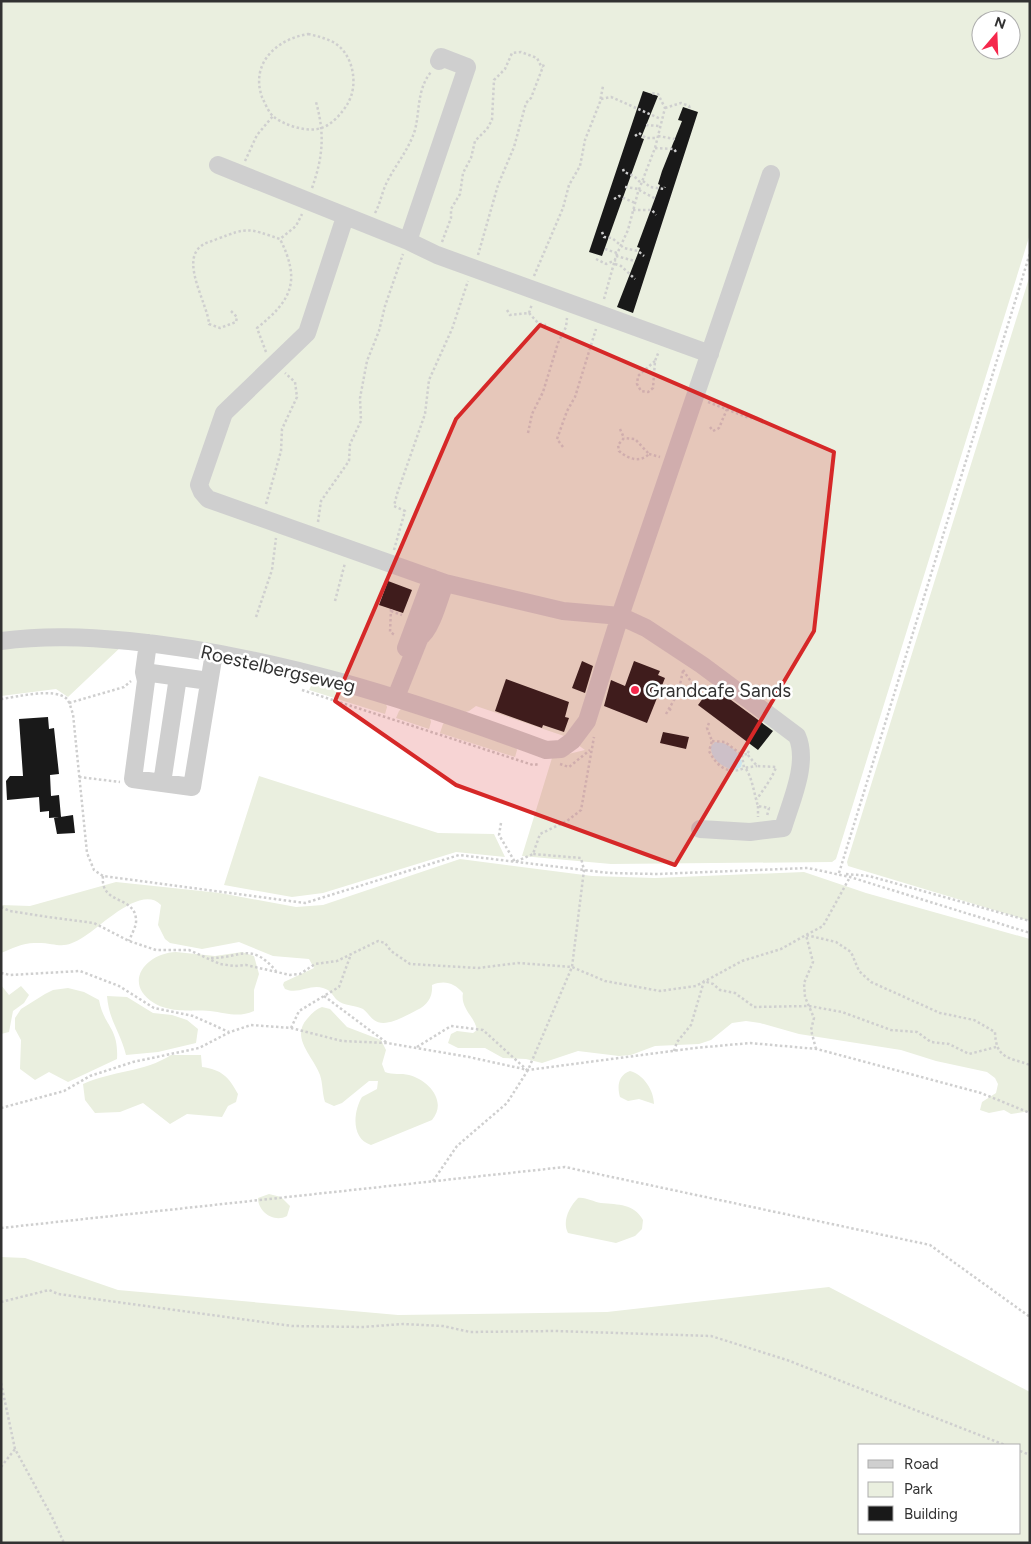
<svg xmlns="http://www.w3.org/2000/svg" width="1031" height="1544" font-family="Figtree,sans-serif">
  <style>
    .green { fill: #eaefdf; fill-rule: evenodd }
    .water { fill: #cbe6f0 }
    .building { fill: #191919 }
    .lines { fill: none; stroke-linecap: round; stroke-linejoin: round }
    .path { stroke: #cfcfcf; stroke-width: 2.5; stroke-dasharray: 2.5 2.5; stroke-linecap: butt }
    .minor { stroke: #cfcfcf; stroke-width: 18 }
    .marked { fill: #d62828; fill-opacity: 0.2; stroke: #d62828; stroke-width: 4; stroke-linejoin: round }
    .poi-dot { fill: #f5284c; stroke: #fff; stroke-width: 2 }
    .labels { text-anchor: middle; dominant-baseline: central; stroke-width: 5; stroke-linejoin: round; paint-order: stroke }
    .street-label { font-size: 19px; fill: #323232; stroke: #fff }
    .poi-label { font-size: 19px; fill: #323232; stroke: #fff; text-anchor: start }
  </style>
  <rect width="100%" height="100%" fill="#fff"/>
  <path class="green" d="M1,1H1030V234L836,859L832,862L611,864L522,856L552,758L585,750L567,737L476,706L469,711L462,713L253,656L1,636ZM981,20H1011V50H981Z
    M1030,275V921L848,866L847,862Z
    M33,642L123,645L68,697L56,689L1,696V648Z
    M319,683L384,699L387,707L385,714L309,690L311,686Z
    M405,705L429,713L431,722L429,729L396,718L399,711Z
    M448,720L514,743L517,750L515,757L440,733L443,724Z
    M259,776L438,833L494,834L505,857L456,852L323,893L292,897L224,885Z
    M460,859L592,876L655,878L804,872L866,893L1030,939V1111L1011,1114L1004,1110L989,1113L980,1110L982,1102L996,1093L998,1084L995,1078L987,1072L936,1061L901,1050L799,1034L760,1023L746,1021L732,1023L711,1040L699,1044L655,1046L631,1055L619,1056L578,1051L542,1063L526,1059L503,1058L485,1048H458L448,1043L451,1034L457,1031L473,1033L477,1030C475,1017 460,1008 463,993C454,983 445,980 432,985C433,996 428,1005 417,1010C407,1015 385,1029 374,1020C370,1017 367,1012 363,1009C355,1005 344,1006 337,1000C332,995 331,990 323,988C310,984 298,995 285,989L283,985L284,982L314,968L309,959L273,956L239,942L202,949L170,943L165,939L158,925L161,905C142,884 101,926 85,936C61,952 59,942 34,943C23,943 11,949 1,953V905L30,906L116,882L220,893L296,907L323,905Z
    M176,952L215,956L242,952L254,956L259,974L254,990V1011C238,1018 227,1013 210,1011C192,1010 170,1013 154,1003C122,983 146,953 176,952Z
    M1,985L9,995L21,986L29,995L24,1003L13,1011L9,1032L1,1034Z
    M68,988L84,992L99,1000C104,1027 119,1027 117,1059L68,1082L49,1072L35,1080L20,1069L21,1040L15,1029V1018L21,1009L45,994L53,990Z
    M107,996L127,997L153,1013L172,1015L187,1020L198,1029L196,1043L158,1052L126,1055C120,1031 109,1021 107,996Z
    M322,1007L330,1009L347,1027L381,1040L386,1050L382,1064L385,1072C393,1075 401,1073 409,1075C428,1080 448,1101 432,1120L371,1145C351,1139 353,1112 362,1097L377,1089L378,1081H369L342,1103L334,1106L325,1102C322,1093 323,1084 320,1075C314,1057 290,1038 307,1019C312,1013 316,1009 322,1007Z
    M171,1055H201L202,1067C222,1070 228,1076 238,1094L236,1102L228,1106L222,1117L187,1114L170,1124L143,1103L120,1112L95,1113L85,1100L83,1084C111,1071 145,1072 171,1055Z
    M630,1071C643,1074 654,1090 654,1104L639,1099L628,1101L620,1097C617,1087 618,1075 630,1071Z
    M269,1194L281,1197L290,1206L287,1216C274,1223 258,1212 258,1198Z
    M578,1198C586,1197 593,1202 601,1203C619,1205 633,1203 643,1220L642,1229L635,1236L616,1243L568,1233C562,1222 569,1207 578,1198Z
    M1,1257L25,1258L118,1290L398,1315L607,1312L829,1287L1030,1392V1543H1ZM860,1445H1020V1533H860Z"/>
  <path class="water" d="M715,742C728,742 739,751 742,763L741,767L734,770C722,767 710,759 711,746Z"/>
  <path class="building" d="M643,91L658,96L641,138L644,139L602,256L589,252Z
    M683,107L698,112L633,313L617,307L640,248L637,247L660,185L658,184L662,171L682,121L678,120Z
    M388,581L412,590L403,613L379,605Z
    M582,661L593,666L585,693L572,688Z
    M634,661L660,671L658,675L665,678L647,723L604,706L611,680L625,686Z
    M506,679L569,702L565,717L569,718L564,732L543,725L542,728L495,711Z
    M712,686L773,731L758,750L698,705Z
    M48,717L49,729L54,728L59,774L50,775L51,796L59,795L61,817L49,818V811L40,812L39,797L7,800L6,781L10,776H23L19,719Z
    M663,732L689,737L686,749L660,743Z
    M73,815L75,833L57,834L54,818Z"/>
  <g class="lines">
    <path class="path" d="M308,34C317,36 325,38 333,42C353,53 359,84 348,103C343,112 332,125 321,128C308,133 284,125 274,117C268,112 265,103 262,97C250,63 277,39 308,34Z
      M601,99L611,97L661,119
      M665,108L681,103L689,106L690,109
      M646,125L659,126
      M635,136L639,133L646,138H657
      M658,136L675,139
      M655,148L674,149L676,152
      M245,161L257,135L273,116
      M623,169L624,172L634,176L642,184
      M643,181L650,187L664,189L665,187
      M625,187L639,189
      M312,188C323,157 325,134 316,102
      M639,190L656,199
      M614,199L619,196L635,203
      M633,210H652L656,215
      M375,213C381,202 382,191 388,180C397,163 409,149 415,130C420,110 417,89 431,72
      M602,232L604,237L612,238L624,248L638,251L644,256
      M442,242L451,218V209L460,194L463,173L471,158L475,141L487,129L492,120L494,80L505,69L512,53L521,52L537,58L542,68
      M605,249L617,253
      M478,255L498,185L514,147L526,103L531,98L544,64
      M616,256L635,261
      M596,259L606,264L616,260
      M615,264L621,266L635,279
      M534,276L563,208L569,185L580,166L585,140L600,102L603,86
      M604,299L616,256L628,230L638,192L655,148L665,108L658,94L650,93
      M507,310L510,315L529,313L532,304
      M231,311L237,317L236,322L220,328L209,324C208,305 181,263 200,247C205,242 211,242 217,239C249,227 247,228 280,239L296,226L302,214
      M529,313L538,323L546,325
      M266,352L257,328C292,300 301,281 280,239
      M655,361L638,376L637,384L641,391L648,392L653,388L655,361L659,351
      M708,402L749,418H759
      M710,427L713,431L719,428L727,409
      M620,429L624,438L618,445L619,451C628,459 640,463 649,454L635,439L624,438
      M528,433L532,414L543,392L558,343L566,327L567,318
      M563,447L557,439L567,411L575,397L596,329
      M649,454L660,457
      M266,504L281,451L282,429L297,397L295,382L285,373
      M318,522L321,501L349,461L350,444L361,421L360,398L367,361L379,331L385,306L403,254
      M394,550L405,511L394,506L397,494L425,414L429,380L452,329L468,281
      M335,601L345,563
      M391,609L390,632L395,635
      M391,611L402,615
      M256,617L272,570L276,538
      M683,670L696,689
      M683,671L678,693L690,697
      M302,690L533,765L540,764
      M1,699C17,697 55,687 67,699C70,703 71,709 73,714L87,853L94,870L103,876L305,903L459,855L609,873L658,874L808,868L850,877L1030,933
      M69,703L124,687L131,681
      M669,709L673,711
      M666,714L678,693
      M709,723L707,728L712,741L709,751C716,765 728,776 744,768
      M712,741L725,742L742,755
      M749,751L747,754L757,766L776,767C773,777 763,790 757,799
      M747,754L742,755L744,768L757,766
      M560,764L569,767L590,750
      M746,769C753,780 754,794 758,806L769,808L767,816
      M79,777L120,782
      M758,806V817
      M501,823L499,835L515,862L533,854L540,834L567,821L581,810L594,737
      M839,873L1030,253
      M846,874L869,876L1030,921
      M103,876C100,905 134,895 136,919C137,926 131,935 129,941
      M1,907L10,911L48,917L94,923L129,941L156,950H189L220,964L234,966L246,965L290,975L300,974L315,964L337,961L378,941L385,943L391,951L410,964L478,968L518,963L572,967L605,981L660,991L696,986L742,961L781,949L806,935L836,942L851,952L859,971L871,982L940,1013L974,1020L995,1032C996,1059 1008,1057 1030,1065
      M211,958C242,958 250,941 276,971
      M1,973L10,975L80,971L119,986L154,1008L193,1016L229,1032
      M324,996L387,1043
      M291,1028L299,1011L339,987L351,954
      M417,1047L451,1026L483,1030L527,1070
      M816,1049L811,1030L814,1018L805,997L804,983L813,962L806,935L823,926L850,877
      M674,1051L677,1042L691,1025L704,981L713,984L720,990L735,993L754,1007L809,1006L842,1012L891,1030L917,1032L931,1042L949,1044L969,1054L996,1047
      M1,1108L64,1091L90,1076L133,1062L199,1048L230,1032L251,1025L291,1028L342,1041L387,1043L469,1057L528,1070L695,1048L750,1043L817,1049L981,1093L1030,1113
      M433,1181L457,1146L507,1103L528,1070L572,967L584,870L581,858L533,854
      M1,1228L565,1167L930,1245L1030,1317
      M1,1302L49,1290L58,1294L292,1326L363,1327L403,1324L443,1326L470,1332L555,1331L711,1336L787,1360L1005,1445
      M1,1383L15,1449L52,1517L64,1543
      M1020,1451L1030,1455
      M1,1467L15,1449"/>
    <path class="minor" d="M218,165L408,241L437,255L710,354
      M345,217L307,333L224,413L199,485L202,492L208,499L445,583L563,611L620,616L646,628L702,665L797,736C809,763 791,801 783,828L750,832L700,829
      M408,241L467,67L441,57L439,61
      M1,641C46,635 85,637 129,641C273,655 411,700 546,750L561,749L572,741L587,721L620,616L771,174
      M148,643L144,672L146,681L133,779L192,787L214,653
      M406,648L432,578
      M144,672L209,681
      M396,697L420,637C431,631 440,596 445,583
      M162,783L178,677"/>
  </g>
  <path class="marked" d="M540,325L834,452L814,631L675,865L456,785L335,701L456,419Z"/>
  <circle class="poi-dot" cx="635" cy="690" r="5"/>
  <g class="labels">
    <g class="street-label">
      <text transform="translate(278 669) rotate(13)">Roestelbergseweg</text>
    </g>
    <g class="poi-label">
      <text x="645" y="690">Grandcafe Sands</text>
    </g>
  </g>
  <rect width="1031" height="1544" fill="none" stroke="#323232" stroke-width="5"/>
  <rect x="858" y="1444" width="162" height="90" fill="#ffffff" stroke="#adadad"/>
  <rect x="868" y="1460" width="25" height="8" fill="#cfcfcf" stroke="#adadad"/>
  <text x="904" y="1469" font-size="15" fill="#323232">Road</text>
  <rect x="868" y="1482" width="25" height="15" fill="#eaefdf" stroke="#adadad"/>
  <text x="904" y="1494" font-size="15" fill="#323232">Park</text>
  <rect x="868" y="1506" width="25" height="15" fill="#191919" stroke="#adadad"/>
  <text x="904" y="1519" font-size="15" fill="#323232">Building</text>
  <g transform="translate(996 35) rotate(19)"><circle r="24" fill="#ffffff" stroke="#adadad"/>
  <path d="M0-4L9 19L0 12L-9 19Z" fill="#f5284c"/>
  <text y="-8" font-size="14" font-weight="bold" text-anchor="middle" fill="#323232">N</text>
  </g>
</svg>
